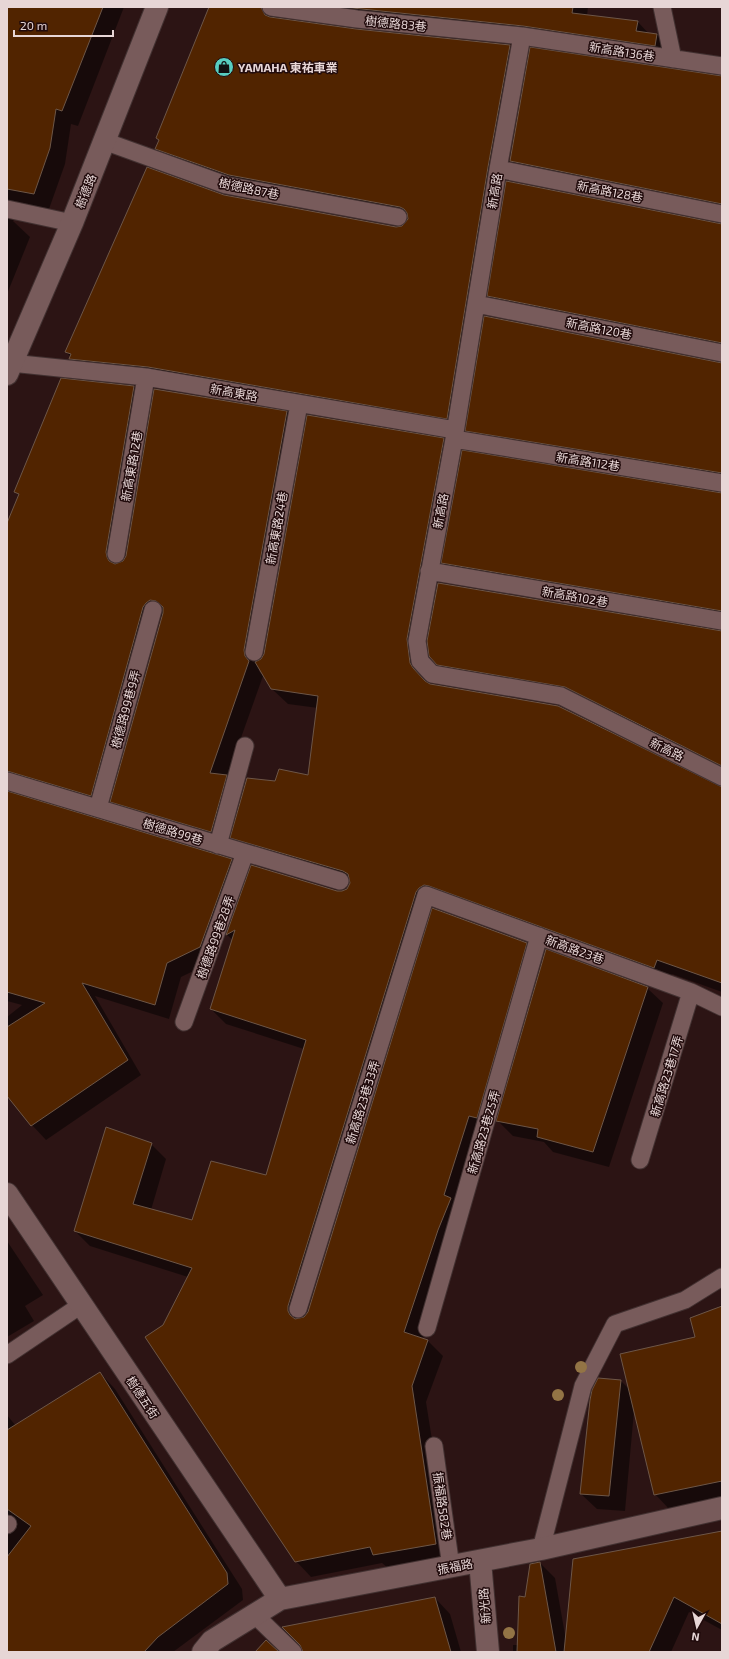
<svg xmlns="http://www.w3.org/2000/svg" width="729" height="1659" font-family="'Exo 2','Noto Sans TC',sans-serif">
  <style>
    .shadow { fill: #0007 }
    .building { fill: #512400; stroke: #6d5647 }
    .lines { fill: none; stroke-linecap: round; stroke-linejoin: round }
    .service-casing { stroke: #423131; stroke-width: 19 }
    .minor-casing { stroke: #423131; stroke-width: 24 }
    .tertiary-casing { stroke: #423131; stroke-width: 24 }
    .service { stroke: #785b5b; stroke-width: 17 }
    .minor { stroke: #785b5b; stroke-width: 22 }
    .tertiary { stroke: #785b5b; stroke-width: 22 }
    .tree { fill: #937445 }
    .labels { text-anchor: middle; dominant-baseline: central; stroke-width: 3; stroke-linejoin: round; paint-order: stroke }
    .street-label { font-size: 12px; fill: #e7d6d6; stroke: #210b0c }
    .poi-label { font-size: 12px; font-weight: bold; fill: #e7d6d6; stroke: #210b0c; text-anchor: start }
  </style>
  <rect width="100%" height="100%" fill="#2c1414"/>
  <path class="shadow" d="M7,7H124L78,126L71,124L65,164L49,209L42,207L38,217L19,214L13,221L30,237L7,294Z
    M212,7H588L587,16L638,22L649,34H657L672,49L278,16L277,19L356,30L510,46L525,61L462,433L85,374L70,359L71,357L66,352L224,196L396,228L402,227L408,220L244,190L171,164L156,149L160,141L157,138Z
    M722,77V215L526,176L511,161Z
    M722,225V354L504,311L488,296Z
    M722,364V485L482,446L467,430Z
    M61,379L134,387L148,401L121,563L124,561L127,556L155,390L287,412L301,427L259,661L262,659L443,439L459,454L422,655L425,679L427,683L722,788V992L672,974L669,982L434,903L431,907L305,1317L526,943L541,959L453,1246L422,1339L428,1341L443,1356L426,1402L451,1559L389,1569L382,1563L311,1577L296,1561L164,1326L188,1277L90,1246L75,1231L151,1144L166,1159L151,1210L193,1221L267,1176L304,1049L226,1024L211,1009L233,940L227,935L252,866L337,892H342L347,889L351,884L247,852L231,837L275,782L309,776L318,708L288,704L272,689L258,664L259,671L263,676L227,777L240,790L225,845L125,815L111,801L163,616L160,617L157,622L105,809L19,785L11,794L232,860L246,874L214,961L181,977L169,1019L95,996L141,1075L46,1140L32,1125L7,1093V1017L22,1005L7,1001V526L20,496L16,492Z
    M722,494V623L458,578L443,563Z
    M722,632V773L581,702L453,680L438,664Z
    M647,988L663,1003L609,1167L553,1152L544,1142L513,1136L498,1121Z
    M7,1241L43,1295L25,1306L34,1321L7,1337Z
    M722,1304V1499L670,1510L655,1494L634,1411L625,1511L597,1509L581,1494L621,1381L630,1390L697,1338L714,1310Z
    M100,1373L115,1389L242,1589L243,1600L173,1652H7V1415L16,1426Z
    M722,1532V1630L689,1612L671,1652H513V1645H518L526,1598L540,1563L555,1578L566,1640Z
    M435,1598L450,1614L461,1652H304Z"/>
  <path class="building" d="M7,7H103L62,111L56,109L50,148L34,194L7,189Z
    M209,7H261L265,15L270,17L356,29L510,45L488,167L447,419L148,367L69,359L71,354L65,352L147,167L224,195L396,227L402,226L408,219L407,213L404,209L400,207L229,175L155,149L159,140L156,138Z
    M343,7H573L572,13L638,21L636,31L657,34L655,46L523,26Z
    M530,47L722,76V204L510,161Z
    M506,181L722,224V343L487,296Z
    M484,316L722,363V473L465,431Z
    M61,378L134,386L106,552L107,557L109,561L115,564L123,561L126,556L154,389L287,411L244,650L245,656L249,661L210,773L227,775L211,832L110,802L163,613V607L156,601L150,600L146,603L143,607L91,796L7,771V523L19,494L14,492Z
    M307,415L444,438L407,639L410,663L413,668L425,681L430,684L558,706L722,787V983L657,960L654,968L429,886L424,885L419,888L416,892L288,1306V1311L290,1315L295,1319L304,1317L308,1312L432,908L527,943L477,1118L469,1116L444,1195L451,1198L438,1230L404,1332L428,1340L412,1386L436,1544L373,1555L370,1547L295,1562L145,1337L163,1325L192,1268L74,1231L106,1127L152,1143L133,1204L192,1220L211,1161L266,1175L306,1040L210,1009L235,930L226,935L251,865L337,891H342L347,889L350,883L348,874L343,871L230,838L247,778L275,781L279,769L308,775L318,696L271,689L255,662L261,659L264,654Z
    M462,450L722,493V611L441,563Z
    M438,583L722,631V766L565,687L437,665L429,656L427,641Z
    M7,791L232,859L200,947L167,963L155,1005L82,983L128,1060L31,1126L7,1096V1027L45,1003L7,992Z
    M546,949L648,987L593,1152L537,1137L538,1129L496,1121Z
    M722,1306V1481L654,1495L620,1354L695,1337L690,1318Z
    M100,1372L227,1573L228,1584L158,1637L144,1652H7V1557L31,1526L7,1509V1430Z
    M598,1378L621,1380L609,1496L580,1494L590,1400L592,1390Z
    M722,1531V1624L674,1597L649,1652H564L573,1559Z
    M540,1562L556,1652H517L519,1596L525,1597L530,1564Z
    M435,1597L451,1652H303L300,1645L282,1627Z
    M266,1640L279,1652H255Z"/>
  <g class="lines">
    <g class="service-casing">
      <path id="service" d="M271,7L357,19L522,36L722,66
        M662,7L673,59
        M522,36L498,169L454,439L417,641L420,661L432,674L561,696L722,777
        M104,141L226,185L398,217
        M498,169L722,214
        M7,209L72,223
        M476,304L722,353
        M11,363L146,377L455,430
        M454,439L722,483
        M116,554L146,377
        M429,571L722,621
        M254,652L299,404
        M7,781L340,881
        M98,808L153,610
        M218,845L245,746
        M184,1022L245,853
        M640,1160L691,992
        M298,1309L426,895L691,992L722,1007
        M427,1328L539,936
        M7,1355L81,1305
        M434,1446L451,1567
        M7,1525L8,1524
        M541,1549L583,1386L615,1324L685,1300L722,1277
        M255,1615L293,1652"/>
    </g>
    <g class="minor-casing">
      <path id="minor" d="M7,1194L280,1599
        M480,1561L488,1652
        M203,1652L212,1641L280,1599L541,1549L722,1508"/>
    </g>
    <g class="tertiary-casing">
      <path id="tertiary" d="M7,374L72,223L157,7"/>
    </g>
    <use href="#service" class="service"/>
    <use href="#minor" class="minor"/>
    <use href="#tertiary" class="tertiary"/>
  </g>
  <g class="tree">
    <circle cx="581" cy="1367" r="6"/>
    <circle cx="558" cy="1395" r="6"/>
    <circle cx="509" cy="1633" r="6"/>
  </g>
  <defs>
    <g id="shop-disc" transform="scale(1)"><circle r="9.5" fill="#58cec0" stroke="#210b0c"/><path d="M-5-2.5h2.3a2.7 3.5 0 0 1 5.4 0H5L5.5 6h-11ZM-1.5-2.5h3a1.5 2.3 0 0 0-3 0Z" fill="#111"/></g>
  </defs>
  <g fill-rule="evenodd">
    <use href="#shop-disc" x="224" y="67"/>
  </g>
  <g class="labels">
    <g class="street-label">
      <text transform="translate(396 23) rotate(6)">樹德路83巷</text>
      <text transform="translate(622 51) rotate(9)">新高路136巷</text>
      <text transform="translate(249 188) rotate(12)">樹德路87巷</text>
      <text transform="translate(85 191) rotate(-68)">樹德路</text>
      <text transform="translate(494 191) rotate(-81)">新高路</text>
      <text transform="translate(610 191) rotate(11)">新高路128巷</text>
      <text transform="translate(599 328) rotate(11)">新高路120巷</text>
      <text transform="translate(234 392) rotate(10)">新高東路</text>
      <text transform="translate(588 461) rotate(9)">新高路112巷</text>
      <text transform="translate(131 466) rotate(-80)">新高東路12巷</text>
      <text transform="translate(440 511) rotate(-79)">新高路</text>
      <text transform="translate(276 528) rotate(-80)">新高東路24巷</text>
      <text transform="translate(575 596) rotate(10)">新高路102巷</text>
      <text transform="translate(125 709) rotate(-75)">樹德路99巷9弄</text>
      <text transform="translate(667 749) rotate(26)">新高路</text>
      <text transform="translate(173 831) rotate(17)">樹德路99巷</text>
      <text transform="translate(215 937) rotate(-70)">樹德路99巷28弄</text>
      <text transform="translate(575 949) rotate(20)">新高路23巷</text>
      <text transform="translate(666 1076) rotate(-73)">新高路23巷17弄</text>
      <text transform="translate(362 1102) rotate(-73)">新高路23巷33弄</text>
      <text transform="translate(483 1132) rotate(-74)">新高路23巷25弄</text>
      <text transform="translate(143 1397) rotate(56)">樹德五街</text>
      <text transform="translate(443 1506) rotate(82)">振福路582巷</text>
      <text transform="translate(455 1566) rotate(-11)">振福路</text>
      <text transform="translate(484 1606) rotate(-95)">新光路</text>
    </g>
    <g class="poi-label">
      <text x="238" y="67">YAMAHA 東祐車業</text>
    </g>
  </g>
  <rect width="729" height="1659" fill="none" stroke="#e7d6d6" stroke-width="16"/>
  <g transform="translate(697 1627) rotate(188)" stroke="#210b0c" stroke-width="3" paint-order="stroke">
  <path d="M0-3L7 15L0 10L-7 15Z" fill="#e7d6d6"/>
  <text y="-6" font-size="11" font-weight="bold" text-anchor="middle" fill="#e7d6d6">N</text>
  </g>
  <path d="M14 30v6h99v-6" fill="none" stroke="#e7d6d6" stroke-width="2"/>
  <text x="20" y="30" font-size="12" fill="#e7d6d6" stroke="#210b0c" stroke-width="3" paint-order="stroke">20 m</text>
</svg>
